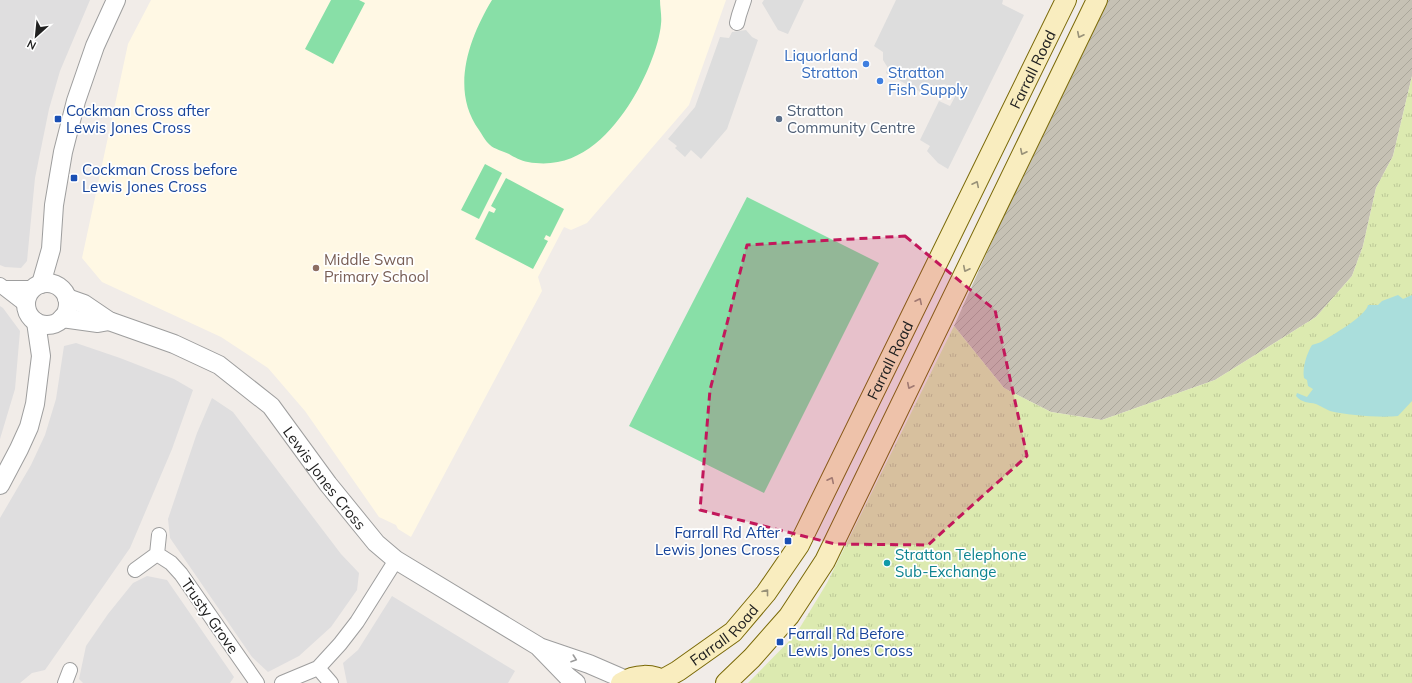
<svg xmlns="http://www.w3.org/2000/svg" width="1412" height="683" font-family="Mulish,sans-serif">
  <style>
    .residential { fill: #dfdedf }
    .education { fill: #fff8e4 }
    .construction { fill: url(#construction-furrows) }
    .grass { fill: url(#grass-tufts) }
    .pitch { fill: #88dfa7 }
    .parking { fill: #ddd }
    .water { fill: #aadedc }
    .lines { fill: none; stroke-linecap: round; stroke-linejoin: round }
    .minor-casing { stroke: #9e9e9e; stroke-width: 16 }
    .tertiary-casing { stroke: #9e9e9e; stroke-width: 20 }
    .secondary-casing { stroke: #7a6907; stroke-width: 22 }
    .minor { stroke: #fff; stroke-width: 14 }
    .tertiary { stroke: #fff; stroke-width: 18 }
    .secondary { stroke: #f9edbf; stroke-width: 20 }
    .oneway { stroke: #989178 }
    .oneway2 { stroke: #9b9b9b }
    .marked { fill: #c2185b; fill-opacity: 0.2; stroke: #c2185b; stroke-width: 3; stroke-dasharray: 8 5; stroke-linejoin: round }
    .shop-dot { fill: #3f7fe0; stroke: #fff; stroke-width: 1.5 }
    .transit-dot { fill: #1a4fb4; stroke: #fff; stroke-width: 1.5 }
    .service-dot { fill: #5c6f8a; stroke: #fff; stroke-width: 1.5 }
    .education-dot { fill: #8d6e63; stroke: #fff; stroke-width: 1.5 }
    .culture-dot { fill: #0f9aa8; stroke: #fff; stroke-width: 1.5 }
    .labels { text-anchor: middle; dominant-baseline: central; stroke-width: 3.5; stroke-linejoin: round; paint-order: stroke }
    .shop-label { font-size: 15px; fill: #366cbe; stroke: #fff; text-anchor: end }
    .street-label { font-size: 15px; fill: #212121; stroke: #fff }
    .transit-label { font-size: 15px; fill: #164399; stroke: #fff; text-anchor: start }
    .service-label { font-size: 15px; fill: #4e5e75; stroke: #fff; text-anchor: start }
    .education-label { font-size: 15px; fill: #785e54; stroke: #fff; text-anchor: start }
    .culture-label { font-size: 15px; fill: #0d838f; stroke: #fff; text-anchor: start }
  </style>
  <defs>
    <pattern id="construction-furrows" width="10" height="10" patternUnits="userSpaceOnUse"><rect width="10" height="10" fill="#c6c1b4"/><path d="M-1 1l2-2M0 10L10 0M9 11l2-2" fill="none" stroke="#aaa69a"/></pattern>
    <pattern id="grass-tufts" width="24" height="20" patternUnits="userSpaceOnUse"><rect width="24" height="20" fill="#dceab0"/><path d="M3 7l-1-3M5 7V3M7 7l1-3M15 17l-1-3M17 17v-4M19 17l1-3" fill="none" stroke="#bcc897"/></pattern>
  </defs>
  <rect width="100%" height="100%" fill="#f1ece8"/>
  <path class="residential" d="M0,0H90L60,71L49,109L35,178L27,261L21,268L5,267L0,265Z
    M0,306L3,308L20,331L15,389L0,439Z
    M76,343L120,358L174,379L193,390L172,449L130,548L45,670L32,673L20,683H0V518L31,465L45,435L56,399L64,346Z
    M212,398L233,412L341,554L359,573L357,590L331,627L299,656L268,672L252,657L170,538L168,519L197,433Z
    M147,576L167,580L234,677L230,683H83L79,679L86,646L108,614L133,583Z
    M392,596L515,671L508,683H347L343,663L358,650Z"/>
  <path class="education" d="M151,0H726L689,105L587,223L571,230L564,227L538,277L542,291L411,537L398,529L396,525L379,517L305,411L268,368L221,337L102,282L82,258L128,44Z"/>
  <path class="construction" d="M1105,0H1412V76L1393,156L1376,188L1363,246L1352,276L1316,317L1215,380L1102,420L1051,412L1004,388L954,326L1020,179Z"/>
  <path class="grass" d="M1412,76V683H748L796,634L827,583L954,326L1004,388L1051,412L1102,420L1215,380L1316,317L1352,276L1363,246L1376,188L1393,156Z"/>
  <path class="pitch" d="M331,0H359L365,3L333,64L305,49Z
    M492,0H660C660,8 662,16 661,24C659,47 644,81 632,100C609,137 576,171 528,162C521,161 514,157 509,154C503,151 494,149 490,145C485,141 482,134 479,130C450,90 469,38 492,0Z
    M485,164L502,173L479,219L461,210Z
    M506,178L564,209L550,237L546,235L544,239L548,241L533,269L475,239L489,211L494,213L496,209L491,206Z
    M747,197L879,263L764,493L629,426Z"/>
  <path class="parking" d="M764,0H804L788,34L778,30L762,3Z
    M896,0H1003L1002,4L1024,15L948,169L938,163L927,151L930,146L920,140L939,101L950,106L959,89L944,84L930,87L926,95L886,73L888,68L883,60V52L874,46Z
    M746,30L752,37L758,40L727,129L701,159L691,150L685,157L675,148L677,146L668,139L695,107L720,37L729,38L732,32Z"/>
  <path class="water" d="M1398,295L1403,299L1412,295V401L1398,416C1380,418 1347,415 1330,411C1325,409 1321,406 1316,404C1308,402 1302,403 1296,396L1297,393L1307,397L1313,389L1308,386L1307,380L1304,378C1302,368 1307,353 1312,345C1315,344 1319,343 1321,342C1331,336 1366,316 1368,305H1378L1382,301Z"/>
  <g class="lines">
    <g class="minor-casing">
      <path id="minor" d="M737,23L739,15L744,0
        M0,285L26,305
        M5,288H33
        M157,554L171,563L181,574L257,683
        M135,570L157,554L159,535
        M318,668L331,683
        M65,683L70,670
        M282,683L318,668L340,644L357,622L396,560"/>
    </g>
    <g class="tertiary-casing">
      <g id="tertiary">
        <circle cx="47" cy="304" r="21"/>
        <path d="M41,284L51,249L54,205L63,152L76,101L95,46L116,0"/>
        <path id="s1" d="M67,298L84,304L109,321L174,344L219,365L271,406L328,484L376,543L396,560L538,646L567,676L576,683"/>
        <path d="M62,318L98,323L109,321"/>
        <path d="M0,485L19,449L29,427L35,404L41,356L36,322"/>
        <path d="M542,648L589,664L626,680"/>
      </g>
    </g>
    <g class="secondary-casing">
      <g id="secondary">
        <path id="s2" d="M662,680L678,671L733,632L766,593L799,545L1066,0"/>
        <path d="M621,683C635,674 653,673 667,683"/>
        <path d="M726,683L752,658L789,616L825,561L1097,0"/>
      </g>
    </g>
    <use href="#minor" class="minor"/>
    <use href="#tertiary" class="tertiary"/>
    <use href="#secondary" class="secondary"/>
  </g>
  <defs><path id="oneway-chevron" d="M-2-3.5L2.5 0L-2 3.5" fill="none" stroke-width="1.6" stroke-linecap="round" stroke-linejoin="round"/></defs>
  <g class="oneway">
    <use href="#oneway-chevron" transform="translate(1080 35) rotate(116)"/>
    <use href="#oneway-chevron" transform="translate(1023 152) rotate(116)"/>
    <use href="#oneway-chevron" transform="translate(976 184) rotate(-64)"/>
    <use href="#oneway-chevron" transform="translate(966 269) rotate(116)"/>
    <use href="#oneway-chevron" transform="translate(919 301) rotate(-64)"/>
    <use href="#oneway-chevron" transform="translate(910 386) rotate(116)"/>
    <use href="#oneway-chevron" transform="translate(831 480) rotate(-64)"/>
    <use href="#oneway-chevron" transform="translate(766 592) rotate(-52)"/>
  </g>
  <use class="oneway2" href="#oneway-chevron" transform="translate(574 659) rotate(19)"/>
  <path class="marked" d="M905,236L995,310L1027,456L928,545L835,544L700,510L710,390L747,245Z"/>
  <g class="shop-dot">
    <circle cx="866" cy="64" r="4"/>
    <circle cx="880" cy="81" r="4"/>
  </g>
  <g class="transit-dot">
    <rect x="54" y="115" width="8" height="8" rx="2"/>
    <rect x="70" y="174" width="8" height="8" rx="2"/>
    <rect x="784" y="537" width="8" height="8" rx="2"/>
    <rect x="776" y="638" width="8" height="8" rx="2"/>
  </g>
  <circle class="service-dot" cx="779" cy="119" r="4"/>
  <circle class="education-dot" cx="316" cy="268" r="4"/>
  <circle class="culture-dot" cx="887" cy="563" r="4"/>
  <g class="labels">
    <g class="shop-label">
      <text x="858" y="55">Liquorland<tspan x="858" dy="17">Stratton</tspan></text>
      <text x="888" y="72" text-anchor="start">Stratton<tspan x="888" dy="17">Fish Supply</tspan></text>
    </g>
    <g class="street-label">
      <text stroke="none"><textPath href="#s2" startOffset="725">Farrall Road</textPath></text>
      <text stroke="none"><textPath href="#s2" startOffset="401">Farrall Road</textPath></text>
      <text stroke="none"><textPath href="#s1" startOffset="323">Lewis Jones Cross</textPath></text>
      <text transform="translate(210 616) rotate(55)">Trusty Grove</text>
      <text stroke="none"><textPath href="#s2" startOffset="77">Farrall Road</textPath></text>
    </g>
    <g class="transit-label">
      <text x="66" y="110">Cockman Cross after<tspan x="66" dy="17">Lewis Jones Cross</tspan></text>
      <text x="82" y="169">Cockman Cross before<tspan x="82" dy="17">Lewis Jones Cross</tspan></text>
      <text x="780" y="532" text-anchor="end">Farrall Rd After<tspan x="780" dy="17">Lewis Jones Cross</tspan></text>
      <text x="788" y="633">Farrall Rd Before<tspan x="788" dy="17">Lewis Jones Cross</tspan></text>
    </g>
    <g class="service-label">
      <text x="787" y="110">Stratton<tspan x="787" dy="17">Community Centre</tspan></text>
    </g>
    <g class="education-label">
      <text x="324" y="259">Middle Swan<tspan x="324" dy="17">Primary School</tspan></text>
    </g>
    <g class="culture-label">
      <text x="895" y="554">Stratton Telephone<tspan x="895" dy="17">Sub-Exchange</tspan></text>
    </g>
  </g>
  <g transform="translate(36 36) rotate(207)" stroke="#ffffff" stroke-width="3" paint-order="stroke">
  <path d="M0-3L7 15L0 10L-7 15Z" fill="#212121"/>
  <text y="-6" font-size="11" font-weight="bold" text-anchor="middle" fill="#212121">N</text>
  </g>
</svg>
